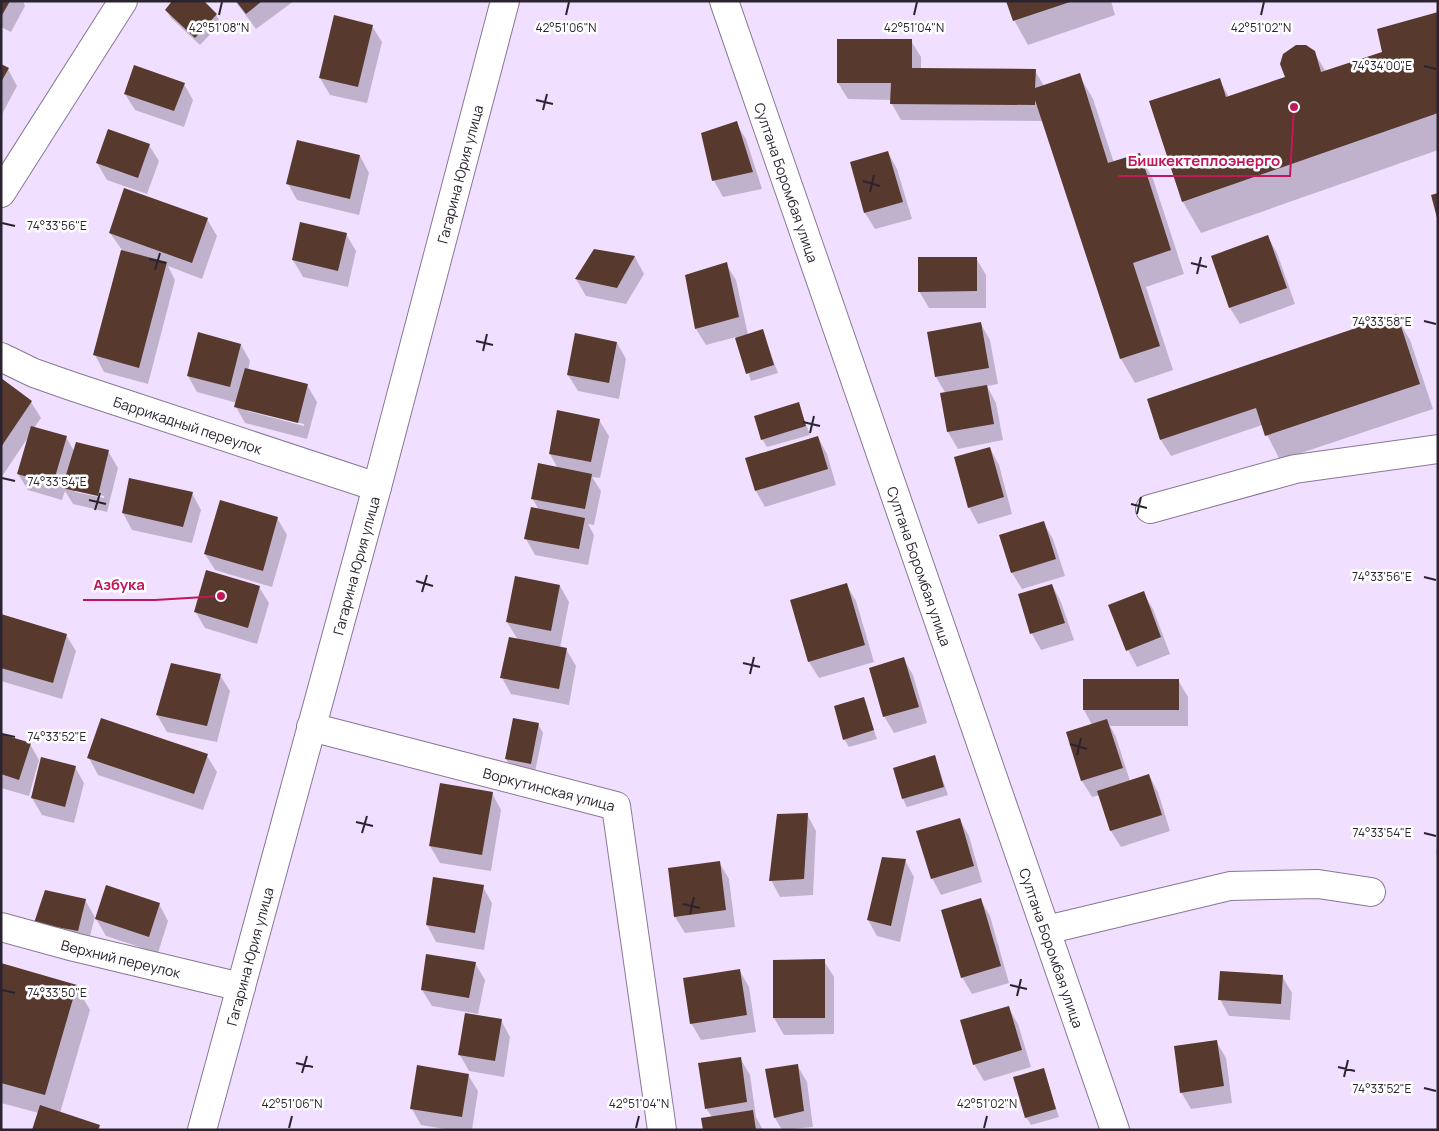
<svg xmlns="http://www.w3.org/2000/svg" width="1439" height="1131" font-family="Manrope,sans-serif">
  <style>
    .shadow { fill: #0003; fill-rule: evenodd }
    .building { fill: #57392e }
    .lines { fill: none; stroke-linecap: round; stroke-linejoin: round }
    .minor-casing { stroke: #887895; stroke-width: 30 }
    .major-casing { stroke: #887895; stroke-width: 30 }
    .minor { stroke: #fff; stroke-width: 28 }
    .major { stroke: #fff; stroke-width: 28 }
    .ticks { fill: none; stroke: #2b2430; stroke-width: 2 }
    .labels { text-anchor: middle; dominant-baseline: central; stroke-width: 5; stroke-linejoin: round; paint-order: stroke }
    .street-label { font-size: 14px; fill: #2b2430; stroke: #fff }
    .ticks-label { font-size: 12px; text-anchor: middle; fill: #2b2430; stroke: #fff; stroke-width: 5; stroke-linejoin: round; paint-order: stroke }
    .leader { fill: none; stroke: #c2185b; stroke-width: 2 }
    .callout-dot { fill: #c2185b; stroke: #fff; stroke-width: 2 }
    .callout-label { font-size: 15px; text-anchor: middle; font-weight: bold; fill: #c2185b; stroke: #fff; stroke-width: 5; stroke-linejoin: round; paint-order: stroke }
  </style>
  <rect width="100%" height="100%" fill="#f1dfff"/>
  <path class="shadow" d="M1,1H23L25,6L11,32L1,27Z
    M202,1L216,15L221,23L200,45L171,18L166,10Z
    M235,1H294L256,29Z
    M1007,1H1111L1115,15L1028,45L1014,20Z
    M1438,13V150L1201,233L1183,202L1219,79L1229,97L1286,77L1314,52L1326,72L1384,53Z
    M372,26L382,42L367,103L330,95L320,78Z
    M911,41L921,57V70L1035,71L1044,86L1079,75L1093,99L1114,163L1139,154L1153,179L1184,274L1146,287L1173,370L1135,383L1121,359L1043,121L901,120L892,104V100L848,99L838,83Z
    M1,66L8,69L17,86L1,116Z
    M184,84L193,100L184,127L135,110L125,94Z
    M736,123L746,139L762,189L723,197L714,181Z
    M149,145L159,161L147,194L107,180L97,163Z
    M888,152L897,169L912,219L875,229L865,213L851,163Z
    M360,156L369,173L359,215L297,200L288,184Z
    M207,219L217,236L202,279L168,266L175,280L148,384L104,372L95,355L122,250L110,233Z
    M346,234L356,251L348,287L303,277L293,260Z
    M1268,237L1277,253L1295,304L1240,324L1230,308L1213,257Z
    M595,250L635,257L644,274L626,304L586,296L576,279Z
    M976,258L986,275V308H929L919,291Z
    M726,264L736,280L748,335L762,331L778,373L751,381L736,337L706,345L696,329Z
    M1396,316L1410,340L1433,409L1280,460L1262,425L1171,456L1161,440Z
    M981,324L990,340L998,384L987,386L996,403L1003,440L958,449L948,432L941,394H946L936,377Z
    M617,343L626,359L619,399L578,391L568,375Z
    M241,345L250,361L248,370L307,385L317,402L307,439L245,423L236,407L237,403L197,392L188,376ZM247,409L304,424V426L247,411Z
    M1,381L31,402L41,418L34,428L66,437L74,451H108L118,468L107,512L73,504L65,491L62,500L28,490L18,474L29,436L1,478ZM75,490L104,496V498L75,492Z
    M798,403L810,435L767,447L762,439Z
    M599,420L609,436L600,478L592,477L601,491L594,525L588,524L594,535L588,565L535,555L526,539L539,510L532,498L558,469L550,454Z
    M818,437L827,454L836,485L765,507L756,491Z
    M990,448L999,465L1012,514L978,524L969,507Z
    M130,479L192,493L201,510L192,543L132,530L123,513Z
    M277,518L287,535L272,587L215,570L205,554Z
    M1043,522L1053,539L1065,576L1022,589L1012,573L1000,536Z
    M846,584L856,601L874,662L819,678L809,662L792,600Z
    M1052,585L1061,602L1074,640L1041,650L1032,634L1020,595Z
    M560,586L569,602L560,648L566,649L576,666L569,705L511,694L502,678L518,640L507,622Z
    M259,587L269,603L257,644L205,628L195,611Z
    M1143,593L1153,609L1170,654L1137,667L1128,650Z
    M1,617L66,635L76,651L62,699L1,681Z
    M903,658L913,675L927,723L894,733L884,716Z
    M220,675L230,691L217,742L167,732L157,715Z
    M1178,680L1188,697V726H1110L1116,737L1130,781L1149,775L1158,792L1170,831L1121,847L1111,831L1100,795L1092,797L1082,781L1068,733L1092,725L1084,710Z
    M863,699L877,739L849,747L844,739Z
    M538,724L543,733L535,772L511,767L506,759Z
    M1,735L30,744L39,760L29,796L1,788Z
    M207,756L217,772L203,810L98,775L89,758Z
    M935,757L948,795L907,807L903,799Z
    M75,767L84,783L74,823L42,815L32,798Z
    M492,793L501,810L491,871L440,863L430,846Z
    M807,814L816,831L813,895L780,897L771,880Z
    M960,820L969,836L982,882L941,895L932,878Z
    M1436,850H1438V865Z
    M905,860L914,877L900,942L877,936L868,920Z
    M719,862L729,879L735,927L685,933L675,917Z
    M483,887L492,903L484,950L436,942L427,925Z
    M980,899L990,916L1009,983L972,994L962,977Z
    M85,900L96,919L159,904L168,921L158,953L106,936L95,917L87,947L35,923Z
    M774,961H824L834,977V1034L784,1035L774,1018Z
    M475,963L485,980L478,1014L432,1006L422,990Z
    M1,964L76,986L90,1010L60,1113L99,1126L101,1130H34L39,1113L1,1103Z
    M740,971L749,987L756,1032L701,1040L691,1023Z
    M1282,976L1292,993L1290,1020L1229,1016L1220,999Z
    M1008,1007L1018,1024L1031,1067L984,1081L974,1064Z
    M501,1020L510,1037L504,1077L469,1071L460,1055Z
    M1216,1041L1226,1058L1232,1103L1191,1109L1181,1092Z
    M740,1058L750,1075L756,1117L763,1130H704L712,1117L706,1108Z
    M797,1065L807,1082L813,1127L782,1130L775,1118L766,1070Z
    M1043,1070L1059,1117L1031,1125L1026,1117Z
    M468,1075L478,1091L472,1130H450L421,1125L412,1109Z"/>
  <path class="building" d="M1,1H10L1,17Z
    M172,1H204L217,14L195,38L165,10Z
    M236,1H262L246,14Z
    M1006,1H1070V2L1013,21Z
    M1438,12V113L1182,202L1149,101L1220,78L1226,97L1285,77L1280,64L1283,54L1296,45H1306L1315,51L1321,72L1382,52L1377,29Z
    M334,15L373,25L358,87L319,78Z
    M837,39H912V68L1036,69L1035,88L1080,73L1108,163L1140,153L1171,250L1133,263L1160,346L1120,359L1035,100V105L890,104L891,83H837Z
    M1,64L9,68L1,82Z
    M134,65L185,83L174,111L124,94Z
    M737,121L753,172L712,181L701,133Z
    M108,129L150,144L138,178L96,163Z
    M297,140L360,155L350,199L286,184Z
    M888,151L903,202L864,213L850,162Z
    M124,188L208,218L192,263L109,233Z
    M1438,193V218H1437L1431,195Z
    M300,222L347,233L338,271L292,260Z
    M1268,235L1287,288L1229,308L1211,256Z
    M594,249L635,256L617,288L575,279Z
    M121,250L167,262L139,368L93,355Z
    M918,257H977V291L918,292Z
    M727,262L739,317L695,329L685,275Z
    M1397,314L1420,384L1265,436L1256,408L1160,440L1147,399Z
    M981,322L989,368L935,377L927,332Z
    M763,329L774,365L746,374L735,338Z
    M198,332L241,344L230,387L187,376Z
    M575,333L617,342L609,383L567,375Z
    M245,368L308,384L298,423L234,407Z
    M1,378L32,401L1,447Z
    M987,385L994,424L947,432L940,393Z
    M799,402L806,426L761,440L754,416Z
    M557,410L600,419L591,462L549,454Z
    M31,426L67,436L53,484L17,474Z
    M818,436L828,469L755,491L745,458Z
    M76,442L109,450L98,496L62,488Z
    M990,447L1004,497L968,508L954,457Z
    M538,463L592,474L585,509L531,499Z
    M129,478L193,492L183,527L122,513Z
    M220,500L278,517L263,571L204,554Z
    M531,507L585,518L579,549L524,539Z
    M1044,521L1056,559L1011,573L999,535Z
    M206,570L260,586L248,628L194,612Z
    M515,576L560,585L551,631L506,622Z
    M847,583L865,645L808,662L790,600Z
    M1052,584L1065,623L1030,634L1018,594Z
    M1144,591L1161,637L1126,651L1108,605Z
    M1,614L67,634L53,683L1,668Z
    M509,637L567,648L559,689L500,678Z
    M904,657L919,707L883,717L869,668Z
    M171,663L221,674L207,726L156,715Z
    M1083,679H1179V710H1083Z
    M864,697L874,730L843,740L834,706Z
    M101,718L208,754L194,794L87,758Z
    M513,718L539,723L531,764L505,759Z
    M1107,719L1123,768L1081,781L1066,732Z
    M1,734L31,743L19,780L1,774Z
    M935,755L944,787L902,799L893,768Z
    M41,757L76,766L65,807L31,798Z
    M1149,774L1162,815L1110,831L1097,791Z
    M440,783L493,792L482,855L429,846Z
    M808,813L804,879L769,881L777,814Z
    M960,818L974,866L931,879L916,831Z
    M882,857L906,859L891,926L867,920Z
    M720,861L726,910L674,917L668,868Z
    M433,877L484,885L475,933L426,925Z
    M106,885L160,903L149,937L95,919Z
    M45,890L86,899L78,931L34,923Z
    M981,898L1001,966L961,978L941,910Z
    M426,954L476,962L469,998L421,990Z
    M825,959V1018H773V960Z
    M1,963L77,985L45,1095L1,1083Z
    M740,969L747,1015L690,1024L683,978Z
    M1220,971L1283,975L1281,1004L1218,1000Z
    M1009,1006L1022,1050L973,1065L960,1020Z
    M465,1013L502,1019L495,1061L458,1055Z
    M1217,1040L1224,1086L1180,1093L1174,1046Z
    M741,1057L747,1102L705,1109L698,1063Z
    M798,1064L804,1111L774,1118L765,1069Z
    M417,1065L469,1074L462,1117L410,1109Z
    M1044,1068L1056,1109L1025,1118L1013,1077Z
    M40,1105L100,1125L98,1130H32Z
    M753,1110L756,1130H703L701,1118Z"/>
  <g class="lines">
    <g class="minor-casing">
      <g id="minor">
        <path id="s1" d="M724,1L1115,1130"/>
        <path d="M1,193L123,1"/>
        <path id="s2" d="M1,357L34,373L74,387L377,487"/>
        <path d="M1150,509L1295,469L1438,449"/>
        <path id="s3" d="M311,727L616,806L662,1130"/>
        <path id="s4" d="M1,927L74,947L241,987"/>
        <path d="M1046,930L1230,886L1318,884L1371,892"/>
      </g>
    </g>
    <g class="major-casing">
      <g id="major">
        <path id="s5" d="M202,1130L377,487L505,1"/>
      </g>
    </g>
    <use href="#minor" class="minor"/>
    <use href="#major" class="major"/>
  </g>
  <path class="ticks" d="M219,15L222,2M566,15L569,2M914,15L917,2M1261,15L1264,2M1424,66L1436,69M536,100L553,104M543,110L547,94M863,181L880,186M870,192L874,175M2,223L15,226M149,259L166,263M1191,263L1207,267M155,270L160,253M1197,274L1201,257M1424,321L1436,324M476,341L493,345M483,351L487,334M803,422L820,426M810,433L814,416M2,478L15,481M89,500L106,504M1131,504L1147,508M95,510L100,493M1137,514L1141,497M1424,577L1436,580M416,581L433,586M422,592L427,575M743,663L760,667M750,674L754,657M2,734L15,737M1070,744L1087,749M1077,755L1081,738M356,822L373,826M362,833L367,816M1424,833L1436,836M683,904L700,908M690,914L694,897M1010,985L1027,989M2,990L15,993M1017,996L1021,979M296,1063L313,1067M1338,1067L1355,1071M302,1073L307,1056M1344,1077L1348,1060M1424,1088L1436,1091M289,1128L292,1116M636,1128L639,1116M984,1128L987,1116"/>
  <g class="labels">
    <g class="street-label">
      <text stroke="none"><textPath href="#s5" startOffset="990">Гагарина Юрия улица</textPath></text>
      <text stroke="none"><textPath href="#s1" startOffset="192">Султана Боромбая улица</textPath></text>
      <text stroke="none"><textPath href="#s2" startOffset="199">Баррикадный переулок</textPath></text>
      <text stroke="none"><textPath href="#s5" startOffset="585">Гагарина Юрия улица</textPath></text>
      <text stroke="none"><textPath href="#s1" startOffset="598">Султана Боромбая улица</textPath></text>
      <text stroke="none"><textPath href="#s3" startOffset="246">Воркутинская улица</textPath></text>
      <text stroke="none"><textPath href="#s1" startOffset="1002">Султана Боромбая улица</textPath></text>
      <text stroke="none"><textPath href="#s5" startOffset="180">Гагарина Юрия улица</textPath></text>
      <text stroke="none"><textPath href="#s4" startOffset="124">Верхний переулок</textPath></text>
    </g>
  </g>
  <g class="ticks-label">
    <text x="219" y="32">42°51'08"N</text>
    <text x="566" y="32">42°51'06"N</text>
    <text x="914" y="32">42°51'04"N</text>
    <text x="1261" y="32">42°51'02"N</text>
    <text x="1382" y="70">74°34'00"E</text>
    <text x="57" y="230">74°33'56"E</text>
    <text x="1382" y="326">74°33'58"E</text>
    <text x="57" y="486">74°33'54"E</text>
    <text x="1382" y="581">74°33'56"E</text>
    <text x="57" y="741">74°33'52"E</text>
    <text x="1382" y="837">74°33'54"E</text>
    <text x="57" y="997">74°33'50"E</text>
    <text x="1382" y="1093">74°33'52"E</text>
    <text x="292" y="1108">42°51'06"N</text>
    <text x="639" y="1108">42°51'04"N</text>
    <text x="987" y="1108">42°51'02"N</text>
  </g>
  <path class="leader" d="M1294 107L1290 176H1118M221 596L155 600H83"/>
  <g class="callout-dot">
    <circle cx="1294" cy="107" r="5"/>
    <circle cx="221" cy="596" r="5"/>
  </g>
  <g class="callout-label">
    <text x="1204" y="166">Бишкектеплоэнерго</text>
    <text x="119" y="590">Азбука</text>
  </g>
  <rect width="1439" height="1131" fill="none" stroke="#2b2430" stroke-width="5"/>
</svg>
